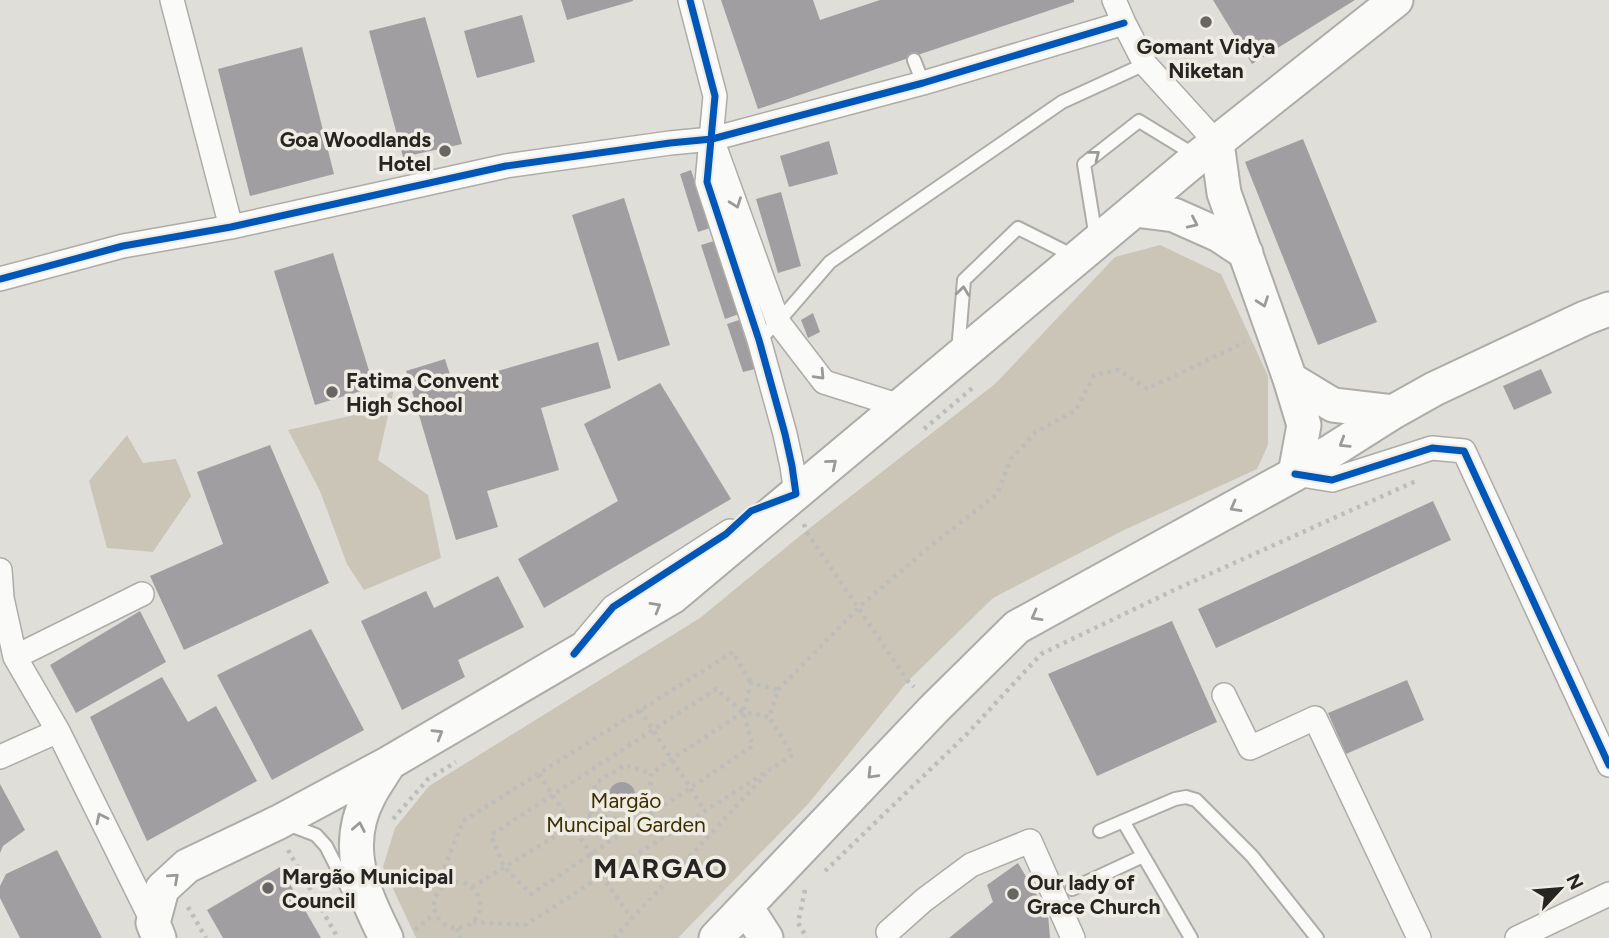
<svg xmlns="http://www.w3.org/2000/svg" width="1609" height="938" font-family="Figtree,sans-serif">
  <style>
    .green { fill: #cac5b6 }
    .building { fill: #a09ea1 }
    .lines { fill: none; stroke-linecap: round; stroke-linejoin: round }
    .service-casing { stroke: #aeaca9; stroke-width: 16 }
    .minor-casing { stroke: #aeaca9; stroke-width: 26 }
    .secondary-casing { stroke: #aeaca9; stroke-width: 37 }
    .path { stroke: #bdbdbb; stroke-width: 4.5; stroke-dasharray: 3.5 5; stroke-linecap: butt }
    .service { stroke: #fafaf9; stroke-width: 12 }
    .minor { stroke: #fafaf9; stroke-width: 23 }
    .secondary { stroke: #fafaf9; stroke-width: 33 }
    .cycleway-casing { stroke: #efece3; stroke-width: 11 }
    .cycleway { stroke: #0057b8; stroke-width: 7 }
    .oneway { stroke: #9b9a98 }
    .poi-dot { fill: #676662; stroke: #efece3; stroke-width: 2.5 }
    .labels { text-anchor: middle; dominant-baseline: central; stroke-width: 7; stroke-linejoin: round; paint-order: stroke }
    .poi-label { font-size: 21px; font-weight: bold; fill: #262522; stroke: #efece3; text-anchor: start }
    .park-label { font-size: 21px; fill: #3b2e00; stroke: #efece3 }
    .district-label { font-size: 28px; font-weight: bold; letter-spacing: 2px; fill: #262522; stroke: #efece3 }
  </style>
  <rect width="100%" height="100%" fill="#dfded9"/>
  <path class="green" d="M1160,245L1221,274L1268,376V445L1257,469L1124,530L993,598L908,681L808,804L678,938H416L383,867L395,828L429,786L700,618L806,531L995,384L1115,257Z
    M394,389L378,460L428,495L441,558L364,590L347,564L320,491L288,430L363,413Z
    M127,435L143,463L176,459L191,496L153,552L107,548L89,481Z"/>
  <path class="building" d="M561,0H633V1L567,20Z
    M721,0H813L820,20L880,0H1074V2L758,109Z
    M1213,0H1355L1252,64Z
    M522,15L535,62L477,78L464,31Z
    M425,17L462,144L403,157L369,31Z
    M302,47L334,174L250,196L218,69Z
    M1303,139L1377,322L1318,345L1245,162Z
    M829,141L838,174L789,187L780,156Z
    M691,170L710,228L698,232L680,174Z
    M781,192L801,266L778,273L756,199Z
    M624,198L670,345L618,361L572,215Z
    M714,241L739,314L725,319L701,245Z
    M333,253L374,387L315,405L274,271Z
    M813,313L820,332L808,338L801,320Z
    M739,320L755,369L743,372L727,324Z
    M598,342L611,388L541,408L559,470L487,491L498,527L456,540L406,371L445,359L453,384Z
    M1541,369L1552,393L1514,410L1503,386Z
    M660,383L731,499L544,608L518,559L618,501L584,424Z
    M270,445L329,583L184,650L150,576L223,544L197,472Z
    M1433,501L1451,540L1216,648L1198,609Z
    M498,576L524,627L458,660L465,677L402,710L361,621L426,591L434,608Z
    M140,611L166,662L76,713L50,665Z
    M1172,621L1217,722L1097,776L1048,674Z
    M311,629L364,730L272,780L217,675Z
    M162,677L188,722L216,706L257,781L147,841L90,717Z
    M1407,680L1424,720L1346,754L1328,713Z
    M609 795a13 13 0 1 1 26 0a13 13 0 1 1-26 0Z
    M0,784L25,830L3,846L0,853Z
    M57,850L102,938H20L0,898V886L6,874Z
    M1018,863L1048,914L1050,938H949L993,902L987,885Z
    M280,867L321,938H223L207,910Z"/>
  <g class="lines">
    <g class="service-casing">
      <path id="service" d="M914,60L923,83
        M1096,238L1084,164L1139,121L1198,157
        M759,340L778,322L830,262L1062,102L1145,64
        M958,351L964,280L1018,228L1074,256
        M1123,821L1191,938
        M287,824L316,835L326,846L354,901
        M1100,831L1175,799L1186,797L1196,800L1252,856L1317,938
        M1072,889L1143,856"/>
    </g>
    <g class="minor-casing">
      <path id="minor" d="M172,0L231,227
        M690,0L715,96L707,182L759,340L785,434L792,466L796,494L789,497
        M1114,0L1124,23L1145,64L1217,143
        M713,142L778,322L824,382L900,406
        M0,279L123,246L231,227L506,166L670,143L712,139L923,83L1124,23
        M1295,474L1332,480L1432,448L1464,451L1609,765
        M0,570L2,598L15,657L58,731L153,923
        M585,640L613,607L730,531
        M15,657L142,594
        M1224,695L1250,748L1315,718L1419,938
        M0,757L58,731
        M888,932L924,900L971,865L1030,841L1073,938
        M1517,938L1609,894"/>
    </g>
    <g class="secondary-casing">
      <path id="secondary" d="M1217,143L1224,193L1290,379L1304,425L1295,474
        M1135,210L1174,215L1219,235L1246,253
        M1290,379L1333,405L1393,412
        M746,907L766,938
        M159,938L153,923L162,889L187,866L279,822L389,763L672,597L1198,157L1396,0
        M386,938C363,891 342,847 369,796C375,784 383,774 389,763
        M716,938L934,709L1017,627L1295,474L1393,412L1434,389L1585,318L1609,309"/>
    </g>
    <path class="path" d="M924,429L976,385
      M804,524L806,531L908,681L914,687
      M778,690L858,608L928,548L997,494L1011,459L1036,432L1076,410L1094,375L1119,370L1147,389L1245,342
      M640,710L705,811
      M539,774L591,854L602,876L632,919
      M592,814L595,784L624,765L651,773
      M393,819L428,779L456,762
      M288,850L338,938
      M825,871L967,734L1041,654L1172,591L1416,481
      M434 905a23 23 0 1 1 46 0a23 23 0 1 1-46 0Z
      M445,885L444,869L463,821L733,652L751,683
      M472,887L592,814L622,820L649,803L651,773L743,712L769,717L778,690L751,683L743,712L753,746L531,894L504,867L491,835L716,689L743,712
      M805,890L798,923L807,938
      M188,907L206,938
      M473,922L525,925L793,755L769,717
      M457,928L460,938
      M415,930L435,913
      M614,938L766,774"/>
    <use href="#service" class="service"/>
    <use href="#minor" class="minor"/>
    <use href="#secondary" class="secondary"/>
    <g class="cycleway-casing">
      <path id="cycleway" d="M0,279L123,246L231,227L506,166L670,143L712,139L923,83L1124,23
        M1295,474L1332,480L1432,448L1464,451L1609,765
        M574,654L613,607L726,534L751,511L796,494L792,466L785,434L759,340L707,182L715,96L690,0"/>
    </g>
    <use href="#cycleway" class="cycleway"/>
  </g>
  <defs><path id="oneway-chevron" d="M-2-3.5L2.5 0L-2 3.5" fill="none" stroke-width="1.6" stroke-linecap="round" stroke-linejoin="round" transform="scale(1.75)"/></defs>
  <g class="oneway">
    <use href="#oneway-chevron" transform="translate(1095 155) rotate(-38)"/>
    <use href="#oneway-chevron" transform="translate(736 203) rotate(70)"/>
    <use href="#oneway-chevron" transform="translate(1193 223) rotate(25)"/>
    <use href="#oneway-chevron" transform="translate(963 291) rotate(-83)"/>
    <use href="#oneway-chevron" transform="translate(1263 302) rotate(70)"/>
    <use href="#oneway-chevron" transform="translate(820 375) rotate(47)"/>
    <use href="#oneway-chevron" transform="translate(1344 443) rotate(148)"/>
    <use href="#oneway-chevron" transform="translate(832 464) rotate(-40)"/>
    <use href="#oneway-chevron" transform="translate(1235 507) rotate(151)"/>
    <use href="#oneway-chevron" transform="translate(656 607) rotate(-30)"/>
    <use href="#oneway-chevron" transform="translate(1036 616) rotate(151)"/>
    <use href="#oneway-chevron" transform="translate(438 734) rotate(-31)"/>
    <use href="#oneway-chevron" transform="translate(872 774) rotate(134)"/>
    <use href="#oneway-chevron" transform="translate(101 818) rotate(-116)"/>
    <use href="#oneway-chevron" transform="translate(359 827) rotate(-79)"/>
    <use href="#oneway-chevron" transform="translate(174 878) rotate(-42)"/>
  </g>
  <g class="poi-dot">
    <circle cx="1206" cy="22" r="7"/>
    <circle cx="445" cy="151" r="7"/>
    <circle cx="332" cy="392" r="7"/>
    <circle cx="268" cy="888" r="7"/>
    <circle cx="1013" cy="894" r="7"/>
  </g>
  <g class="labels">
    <g class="poi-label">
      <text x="1206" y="46" text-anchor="middle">Gomant Vidya<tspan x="1206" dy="24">Niketan</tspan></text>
      <text x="431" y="139" text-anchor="end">Goa Woodlands<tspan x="431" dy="24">Hotel</tspan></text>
      <text x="346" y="380">Fatima Convent<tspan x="346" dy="24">High School</tspan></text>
      <text x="282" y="876">Margão Municipal<tspan x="282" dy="24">Council</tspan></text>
      <text x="1027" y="882">Our lady of<tspan x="1027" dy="24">Grace Church</tspan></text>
    </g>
    <g class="park-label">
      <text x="626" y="800">Margão<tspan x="626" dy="24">Muncipal Garden</tspan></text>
    </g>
    <g class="district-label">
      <text x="661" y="868">MARGAO</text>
    </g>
  </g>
  <g transform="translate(1560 889) rotate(64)" stroke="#efece3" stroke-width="5" paint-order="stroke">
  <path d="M0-5L12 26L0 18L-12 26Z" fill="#262522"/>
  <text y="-10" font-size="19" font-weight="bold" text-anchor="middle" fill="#262522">N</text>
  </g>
</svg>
